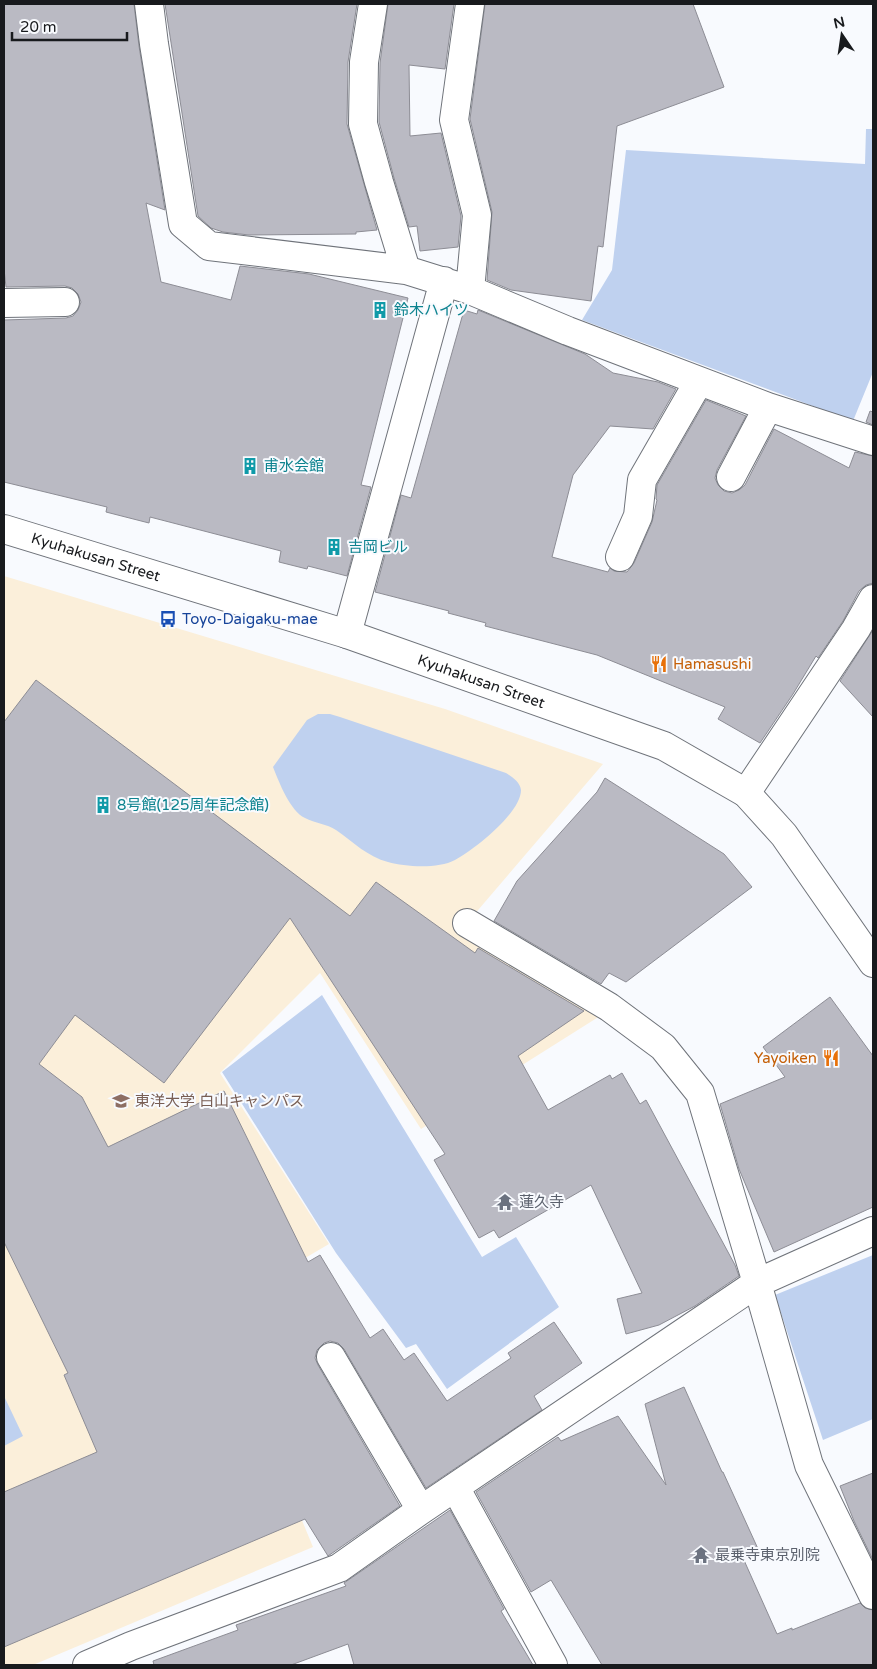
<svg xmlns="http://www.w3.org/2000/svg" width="877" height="1669" font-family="'Varela Round','Noto Sans JP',sans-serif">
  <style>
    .education { fill: #fbefda }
    .green { fill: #bfd1ef }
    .building { fill: #babac3; stroke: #8d8d95 }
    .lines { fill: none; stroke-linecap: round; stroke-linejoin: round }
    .minor-casing { stroke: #6f737a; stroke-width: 30 }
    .highway-casing { stroke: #6f737a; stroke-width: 30 }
    .minor { stroke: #fff; stroke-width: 28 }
    .highway { stroke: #fff; stroke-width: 28 }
    .labels { text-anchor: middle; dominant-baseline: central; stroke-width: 4; stroke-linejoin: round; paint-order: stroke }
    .culture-label { font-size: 15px; fill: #0d838f; stroke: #f8fafe; text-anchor: start }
    .street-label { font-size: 15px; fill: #181a1d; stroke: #f8fafe }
    .transit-label { font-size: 15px; fill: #164399; stroke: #f8fafe; text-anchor: start }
    .food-label { font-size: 15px; fill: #c56008; stroke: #f8fafe; text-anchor: start }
    .education-label { font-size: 15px; fill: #785e54; stroke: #f8fafe; text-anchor: start }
    .worship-label { font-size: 15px; fill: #5b616d; stroke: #f8fafe; text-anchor: start }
  </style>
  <rect width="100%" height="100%" fill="#f8fafe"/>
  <path class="education" d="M4,576L445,709L603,764L467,923L600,1016L421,1129L320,973L220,1073L329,1244L215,1311L313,1547L33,1665H4Z"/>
  <path class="green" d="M866,129H873V372L853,421L582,320L612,270L626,150L865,164Z
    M318,714H330L340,717L506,773C512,777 520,782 521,790C521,813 474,850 455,860C438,869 406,867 388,862C368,857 353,842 336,830C327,824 315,823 305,818C290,811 279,782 273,767L307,720Z
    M322,995L482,1257L516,1237L559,1307L447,1389L416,1344L406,1348L336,1253L222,1072Z
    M873,1255V1419L823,1440L775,1295Z
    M4,1396L23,1436L4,1446Z"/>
  <path class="building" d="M4,4H134L139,46L165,210L146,203L161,282L231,300L240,266L309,274L408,298L361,485L371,487L347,576L308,566L307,569L279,562L281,551L150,517L149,523L106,512L107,507L4,482V320L66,318L73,316L78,310L81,302L78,294L72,288L65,286L6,287L4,269Z
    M165,4H357L348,62L347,124L377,230L356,232V234L249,235L223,232L211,228L198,216Z
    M388,4H454L445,69L409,65L410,136L441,133L461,216L458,247L420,251L417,226L409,227L394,178L379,122L380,63Z
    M485,4H693L724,87L617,126L603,247L598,246L591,301L511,290L487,280L492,212L470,119Z
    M464,310L477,314L478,310L585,354L613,373L658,382L676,389L653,429L610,426L573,475L552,557L608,572L610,568L614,571L627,572L634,563L652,522L657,500L656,499L657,485L706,400L746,416L717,470L715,478L718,485L724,491L732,493L739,490L745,485L774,429L849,468L855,452L873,456V583L866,585L859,591L843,621L818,658L816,656L793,694L760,743L718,719L725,707L597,655L485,626L486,623L448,613L449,611L375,592L401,495L411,498Z
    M870,411L873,412V425L866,422Z
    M873,630V717L840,681Z
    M36,680L350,916L376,882L475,953L478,948L584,1011L518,1056L548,1110L610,1075L612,1079L622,1073L640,1104L646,1100L735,1265L739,1276L695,1306L659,1325L626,1334L617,1299L642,1293L591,1185L499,1238L494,1230L479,1238L434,1160L445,1154L290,918L164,1083L75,1015L39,1064L82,1097L108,1147L224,1091L308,1262L320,1255L370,1338L383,1329L404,1360L414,1353L447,1401L511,1358L508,1353L554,1322L582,1363L534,1396L542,1410L426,1488L344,1349L338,1343L330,1341L324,1343L317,1350L315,1358L318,1365L400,1506L328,1556L305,1519L4,1647V1492L97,1452L64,1375L68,1373L4,1242V722Z
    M605,778L724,854L752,887L626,982L609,973L601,984L494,921L517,881L597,792Z
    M830,997L873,1056V1207L774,1252L739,1169L720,1104L785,1077L763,1047Z
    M684,1387L722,1472H723L759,1551L743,1558L777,1634L792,1628V1630L860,1603L865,1608L873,1610V1665H602L551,1580L531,1592L476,1492L558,1437L561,1441L618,1416L666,1485L645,1404Z
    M873,1473V1560L854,1521L840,1486Z
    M450,1510L504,1609L501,1611L533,1665H354L348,1644L291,1665H154L153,1661L238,1630L236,1625L346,1586L344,1583Z"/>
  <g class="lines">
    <g class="minor-casing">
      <path id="minor" d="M149,4L154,44L183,224L209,246L406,270
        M373,4L364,62L363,124L379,182L406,270L470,290L568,331L768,407L873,441
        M470,290L477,215L454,120L470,4
        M4,303L65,302
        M731,477L768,407
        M620,557L638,516L642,480L699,381
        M347,634L444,281
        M746,793L856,629L873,599
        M467,923L609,1007L663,1047L700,1093L757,1283L809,1465L873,1595
        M331,1357L421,1510
        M455,1487L553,1665
        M87,1665L131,1646L339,1568L421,1510L757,1283L873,1231"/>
    </g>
    <g class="highway-casing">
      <g id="highway">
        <path id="s1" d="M4,529L347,634L664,746L746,793L784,835L873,963"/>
      </g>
    </g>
    <use href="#minor" class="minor"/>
    <use href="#highway" class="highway"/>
  </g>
  <defs>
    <g id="building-bare" transform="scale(1.35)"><path d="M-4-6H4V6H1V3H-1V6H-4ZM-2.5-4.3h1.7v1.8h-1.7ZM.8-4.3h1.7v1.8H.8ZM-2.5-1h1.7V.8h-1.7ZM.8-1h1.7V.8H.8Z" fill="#0f9aa8" stroke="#f8fafe" stroke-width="2.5" paint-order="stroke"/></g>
    <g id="bus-bare" transform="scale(1.35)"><path d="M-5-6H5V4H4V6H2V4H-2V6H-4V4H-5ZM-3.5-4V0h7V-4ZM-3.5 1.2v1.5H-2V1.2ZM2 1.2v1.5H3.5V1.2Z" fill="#1a4fb4" stroke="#f8fafe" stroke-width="2.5" paint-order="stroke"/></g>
    <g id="restaurant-bare" transform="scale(1.35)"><path d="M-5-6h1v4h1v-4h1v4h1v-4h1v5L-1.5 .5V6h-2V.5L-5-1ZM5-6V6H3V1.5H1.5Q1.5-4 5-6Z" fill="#e8710a" stroke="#f8fafe" stroke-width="2.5" paint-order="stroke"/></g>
    <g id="university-bare" transform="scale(1.35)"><path d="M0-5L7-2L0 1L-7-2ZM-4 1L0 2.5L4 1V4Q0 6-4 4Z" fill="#8d6e63" stroke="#f8fafe" stroke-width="2.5" paint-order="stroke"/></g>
    <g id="temple-bare" transform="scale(1.35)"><path d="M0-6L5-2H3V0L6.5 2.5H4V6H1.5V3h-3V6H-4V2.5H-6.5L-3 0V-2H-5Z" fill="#6b7280" stroke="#f8fafe" stroke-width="2.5" paint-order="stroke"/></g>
  </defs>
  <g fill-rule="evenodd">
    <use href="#building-bare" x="380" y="310"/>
    <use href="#building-bare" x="250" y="466"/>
    <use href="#building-bare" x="334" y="547"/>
    <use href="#bus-bare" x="168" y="619"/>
    <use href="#restaurant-bare" x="659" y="664"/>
    <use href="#building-bare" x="103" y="805"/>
    <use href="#restaurant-bare" x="831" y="1058"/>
    <use href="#university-bare" x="121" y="1101"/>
    <use href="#temple-bare" x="505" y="1202"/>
    <use href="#temple-bare" x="701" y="1555"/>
  </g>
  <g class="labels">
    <g class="culture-label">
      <text x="394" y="310">鈴木ハイツ</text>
      <text x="264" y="466">甫水会館</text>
      <text x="348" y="547">吉岡ビル</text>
      <text x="117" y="805">8号館(125周年記念館)</text>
    </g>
    <g class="street-label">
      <text stroke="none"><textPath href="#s1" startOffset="96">Kyuhakusan Street</textPath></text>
      <text stroke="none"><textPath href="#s1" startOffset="501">Kyuhakusan Street</textPath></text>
    </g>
    <g class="transit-label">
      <text x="182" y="619">Toyo-Daigaku-mae</text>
    </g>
    <g class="food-label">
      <text x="673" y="664">Hamasushi</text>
      <text x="817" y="1058" text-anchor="end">Yayoiken</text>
    </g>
    <g class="education-label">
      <text x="135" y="1101">東洋大学 白山キャンパス</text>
    </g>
    <g class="worship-label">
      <text x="519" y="1202">蓮久寺</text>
      <text x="715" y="1555">最乗寺東京別院</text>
    </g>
  </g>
  <rect width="877" height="1669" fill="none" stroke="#181a1d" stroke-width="10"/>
  <g transform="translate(842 35) rotate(347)" stroke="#f8fafe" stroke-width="4" paint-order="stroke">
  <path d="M0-4L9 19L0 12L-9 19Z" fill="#181a1d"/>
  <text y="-8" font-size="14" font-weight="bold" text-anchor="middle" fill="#181a1d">N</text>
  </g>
  <path d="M12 32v8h115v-8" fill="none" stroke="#181a1d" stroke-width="2.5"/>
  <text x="20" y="32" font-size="15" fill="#181a1d" stroke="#f8fafe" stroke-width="4" paint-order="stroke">20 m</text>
</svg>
